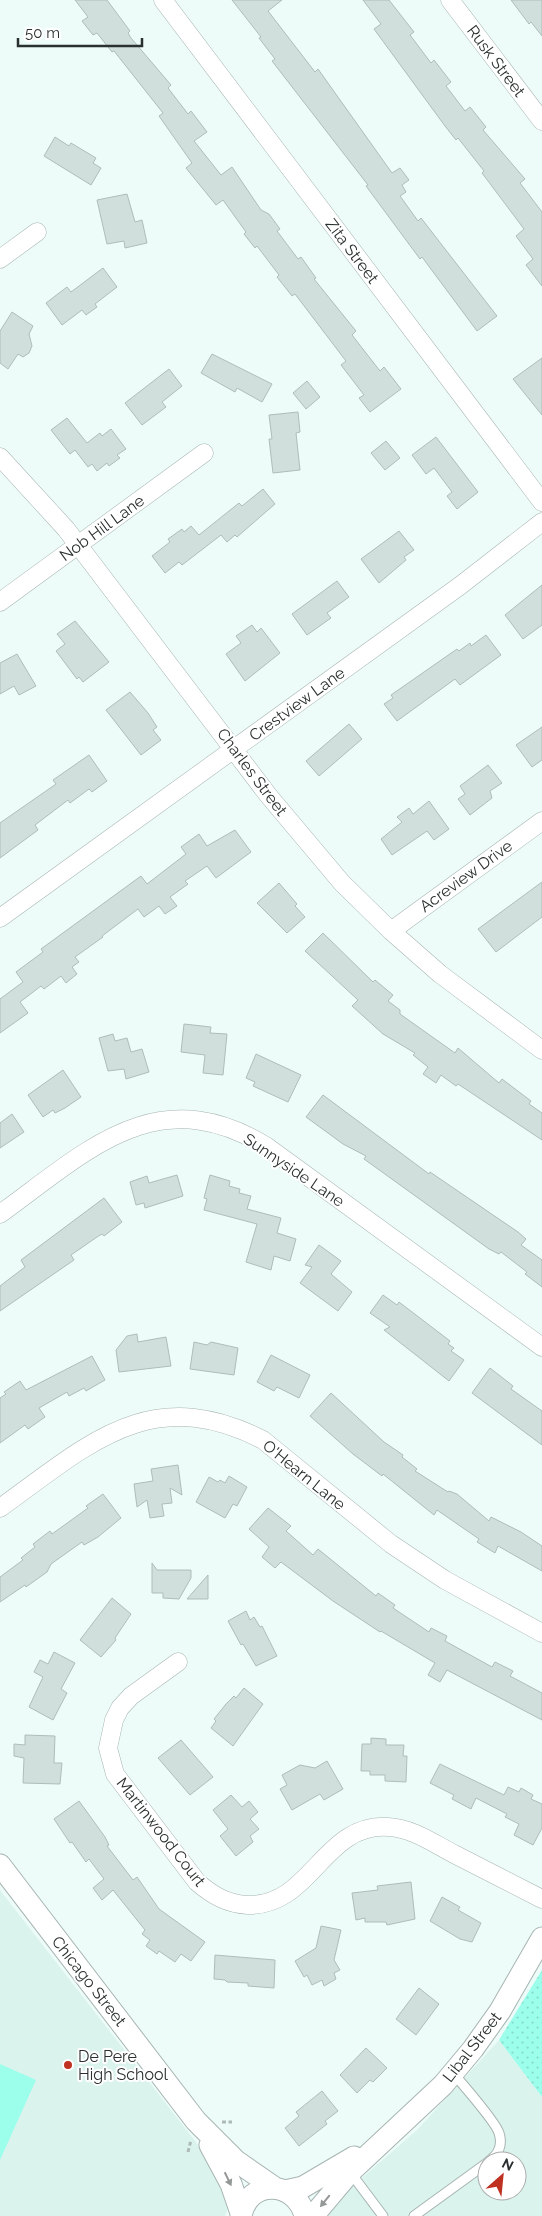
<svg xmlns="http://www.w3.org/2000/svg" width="542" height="2216" font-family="Raleway,sans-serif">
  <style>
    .built { fill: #dbf3ed; fill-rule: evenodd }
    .green { fill: #9bffec }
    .park { fill: url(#park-dots) }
    .building { fill: #d0dfdb; stroke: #afbdba }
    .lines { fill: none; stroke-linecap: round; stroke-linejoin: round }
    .service-casing { stroke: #a7b5b2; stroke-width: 11 }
    .minor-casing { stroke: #a7b5b2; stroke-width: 19 }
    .tertiary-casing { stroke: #a7b5b2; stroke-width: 23 }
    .path { stroke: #aebab7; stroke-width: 3; stroke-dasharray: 4 2.5; stroke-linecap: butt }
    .service { stroke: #fff; stroke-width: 9 }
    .minor { stroke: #fff; stroke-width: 18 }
    .tertiary { stroke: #fff; stroke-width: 21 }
    .oneway { fill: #949897 }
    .poi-dot { fill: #bf3221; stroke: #fff; stroke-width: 2 }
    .labels { text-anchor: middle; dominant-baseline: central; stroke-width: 4; stroke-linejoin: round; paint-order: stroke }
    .street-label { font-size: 16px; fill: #2a302f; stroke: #fff }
    .poi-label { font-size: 16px; fill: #2a302f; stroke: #fff; text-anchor: start }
  </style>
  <defs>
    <pattern id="park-dots" width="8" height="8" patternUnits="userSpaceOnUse" patternTransform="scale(1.25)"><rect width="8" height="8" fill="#9bffec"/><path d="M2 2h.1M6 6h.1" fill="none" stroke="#86dbcb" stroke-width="1.8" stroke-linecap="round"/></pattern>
  </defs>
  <rect width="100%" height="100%" fill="#edfcf9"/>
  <path class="built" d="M0,1890L220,2173L231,2201L225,2216H0Z
    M499,2040L542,2097V2216H325L332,2204L417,2130ZM487,2161H517V2191H487Z"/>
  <path class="green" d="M0,2064L36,2080L0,2160Z"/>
  <path class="park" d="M542,1970V2097L499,2040Z"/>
  <path class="building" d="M75,0H107L130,31L128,33L131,38L171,85L168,88L188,114L191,111L207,132L194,141L221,175L232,167L261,210L269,214L280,229L277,231L298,259L301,257L316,278L314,279L356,331L352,335L380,371L384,367L401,389L370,412L359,398L364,395L341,365L346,361L295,294L292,296L277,277L279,275L257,246L255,248L244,234L246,232L223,200L216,205L186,168L192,163L159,116L163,113L114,51L112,52L97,33L93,35L82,21L88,17Z
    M232,0H282L268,11L315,72L318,69L392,173L400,168L409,180L402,185L406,192L400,196L418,221L421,218L497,316L477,331L422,257L420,259L366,186L368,185L272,61L275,59L259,38L261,37Z
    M363,0H389L414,32L410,35L431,63L434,60L451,82L446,86L465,111L470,107L486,127L483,130L525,179L520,183L542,212V286L526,265L533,259L516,236L524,229L482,173L484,171L458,138L456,140L445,126L374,29L381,24Z
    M511,0H542V36L531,22L529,24Z
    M55,137L69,146L71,143L96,158L93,163L101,168L91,185L44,156Z
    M127,194L135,222L142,220L147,243L125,248L124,241L107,244L97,200Z
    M103,268L117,287L95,304L97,307L86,315L82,310L62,325L46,303L67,287L71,292Z
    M12,312L33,326L29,334L32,346L29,353L23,357L18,354L8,369L0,363V331Z
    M212,354L272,384L262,402L237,388L235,392L201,373Z
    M542,358V415L513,379Z
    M169,369L182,386L162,402L166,407L142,425L125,403Z
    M307,381L320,397L306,409L293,393Z
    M298,412L300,432L296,433L300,470L273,473L269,439H272L269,415Z
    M67,418L87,443L100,433L102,436L111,429L126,449L117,455L120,458L109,466L107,463L97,471L92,464L88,467L75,450L70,454L51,430Z
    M436,437L478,492L457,509L447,496L452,492L434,468L426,474L412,455Z
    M386,441L400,458L385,470L371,453Z
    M263,489L275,504L237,537L235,535L227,542L221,535L182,565L179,562L165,573L152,556L170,542L168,539L182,529L184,532L191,526L199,535L239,503L242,506Z
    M399,531L414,550L404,557L406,560L379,583L361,559Z
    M337,581L349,597L327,613L331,618L307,635L292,614Z
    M542,585V625L523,639L505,615Z
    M75,621L109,662L83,682L79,677L77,679L56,651L65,644L57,634Z
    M252,625L257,632L261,628L280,653L245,681L226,654L241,643L236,636Z
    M486,635L501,655L460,685L455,679L397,721L384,704L393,698L391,695L457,649L459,651L470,643L471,646Z
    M17,654L36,686L19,695L14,686L0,694V663Z
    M130,692L148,713L157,727L153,730L161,740L141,755L106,710Z
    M349,724L362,739L319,776L306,761Z
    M542,727V760L532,767L516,745Z
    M89,755L107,781L92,792L89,789L70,803L68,800L35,825L38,830L0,858V823L56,784L53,780Z
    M488,765L502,783L490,791L492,798L470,815L458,799L465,794L460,786Z
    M429,801L449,829L434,840L427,831L392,855L381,839L402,822L397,817L409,808L413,814Z
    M235,830L251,852L216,878L207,866L185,881L188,884L170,897L177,906L165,914L159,906L144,917L138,909L102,936L103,937L75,957L79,962L72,967L77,974L66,983L61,976L44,989L41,986L20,1002L28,1013L0,1033V999L23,982L16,972L43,952L41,949L141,876L147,884L186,854L181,847L199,834L207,846Z
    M542,882V917L496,952L478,929Z
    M279,883L297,904L295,906L305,917L287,933L257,903Z
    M323,933L373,982L375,980L393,995L388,1001L400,1010V1014L455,1053L458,1048L499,1083L502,1079L531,1101L529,1104L542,1113V1140L458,1084L456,1086L441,1075L436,1083L423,1074L428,1067L413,1055L415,1053L383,1034L352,1006L358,1000L305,951Z
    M184,1024L211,1027L210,1033L227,1034L223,1075L203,1073L205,1055L181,1052Z
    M113,1034L115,1041L127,1038L131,1052L142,1049L149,1072L126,1079L124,1069L108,1071L99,1038Z
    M256,1054L301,1075L288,1102L253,1086L255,1082L246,1078Z
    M63,1070L81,1097L65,1108L55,1113L53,1110L43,1117L28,1095Z
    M323,1095L429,1174L430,1172L518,1232L526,1239L521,1245L542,1260V1287L525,1274L527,1272L501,1252L499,1254L489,1249L364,1159L366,1156L343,1144L306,1117Z
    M12,1114L24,1132L0,1148V1123Z
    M177,1175L183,1196L145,1208L144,1203L136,1205L130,1182L147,1176L149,1183Z
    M210,1175L230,1181L229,1186L240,1189L239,1193L251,1196L247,1209L281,1218L277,1233L296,1239L290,1261L274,1256L271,1270L246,1262L257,1224L204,1210L207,1199L204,1198Z
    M104,1198L122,1222L104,1236L102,1234L97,1237L71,1255L74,1260L0,1311V1286L25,1267L21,1260Z
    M319,1245L341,1261L331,1274L352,1292L338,1311L300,1283L312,1267L305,1265Z
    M383,1295L397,1305L399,1302L450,1341L448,1344L454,1348L451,1351L464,1360L449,1381L384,1330L390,1327L370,1313Z
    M137,1334L138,1342L166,1337L171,1366L119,1372L116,1350L127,1336Z
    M194,1342L207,1345L211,1342L238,1348L234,1375L190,1369Z
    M271,1355L310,1375L299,1398L277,1387L274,1391L257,1382Z
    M92,1356L105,1380L86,1391L84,1388L69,1396L67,1392L39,1408L45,1417L28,1429L25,1425L0,1443V1398L6,1394L4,1392L20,1381L26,1390Z
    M490,1368L513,1386L511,1389L542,1411V1445L472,1393Z
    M331,1393L384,1442L403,1455L402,1457L417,1469L415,1471L448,1492L449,1491L457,1494L489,1521L491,1517L521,1532L542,1546V1571L498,1546L495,1553L477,1542L479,1539L437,1510L434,1515L383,1474L382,1476L353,1454L310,1416Z
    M178,1465L182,1495L170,1488L172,1503L162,1504L164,1516L150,1518L147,1500L137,1507L134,1484L153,1481L151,1469Z
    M229,1476L247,1487L237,1506L233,1504L225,1518L196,1502L209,1477L218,1482L220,1480L225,1483Z
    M103,1494L121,1518L98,1537L84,1545L82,1542L51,1564L47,1572L26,1587L25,1585L0,1602V1577L23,1560L21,1558L35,1547L33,1544L50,1531L52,1534L88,1508L86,1506Z
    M268,1508L291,1526L286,1531L313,1555L318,1549L376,1596L378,1593L395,1605L393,1608L429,1632L431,1628L447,1636L445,1641L492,1667L495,1662L513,1671L510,1676L542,1693V1720L447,1670L440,1682L428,1675L435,1663L381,1631L380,1632L333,1601L281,1562L275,1568L262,1557L269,1547L249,1529Z
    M152,1563L157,1570H191V1578L179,1599L163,1598V1593H152Z
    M208,1575V1599H187Z
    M112,1598L131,1614L115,1638L116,1640L101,1657L80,1640Z
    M246,1611L250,1620L254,1617L260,1627L262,1626L277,1656L256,1666L243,1644L241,1645L228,1621Z
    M54,1652L75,1663L61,1689L67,1693L53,1720L29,1707L43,1677L34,1672L40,1660L48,1664Z
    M244,1688L263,1704L233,1746L211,1728L216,1721L214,1719L226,1704L234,1696L236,1698Z
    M25,1735L55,1736L54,1763H62L60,1784L23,1783L24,1758L14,1756V1744L25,1745Z
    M371,1738L386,1739V1745H404L403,1756H407L406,1782L385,1781V1775H370V1771H361L362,1744H371Z
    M181,1740L213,1777L190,1795L158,1758Z
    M327,1761L343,1789L324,1800L320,1794L292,1810L280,1789L287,1785L282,1775L300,1765L315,1768Z
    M440,1764L504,1795L508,1787L519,1792L521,1788L533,1795L531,1799L542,1804V1828L533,1845L514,1835L519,1824L505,1817L507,1814L476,1798L471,1809L452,1799L454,1795L430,1783Z
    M231,1795L242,1807L249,1801L258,1812L250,1819L259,1829L250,1836L253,1842L236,1856L220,1836L228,1829L213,1810Z
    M79,1801L105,1837L109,1845L107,1846L133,1880L137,1877L159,1909L205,1942L191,1961L181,1954L175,1962L159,1951L157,1954L146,1946L150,1940L142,1934L145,1930L113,1890L102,1900L93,1888L104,1879L89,1859L86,1862L72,1842L70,1843L54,1819Z
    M411,1882L415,1919L387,1925L386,1922H365V1918L356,1920L352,1893L378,1890L377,1886Z
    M442,1897L460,1907L458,1910L481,1923L472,1942L460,1939L430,1921Z
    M321,1926L341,1930L334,1960L340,1970L334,1973L336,1979L324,1986L322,1980L312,1985L307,1975L304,1977L295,1961L316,1948Z
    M215,1955L275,1960L274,1988L248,1986V1983L227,1982L225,1980L214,1979Z
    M419,1988L439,2004L416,2035L396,2019Z
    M366,2048L387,2068L373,2082L370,2080L357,2093L340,2075Z
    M322,2091L338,2111L325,2121L327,2124L299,2146L285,2128L299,2116L296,2112Z"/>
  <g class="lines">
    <g class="service-casing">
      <path id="service" d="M454,2074C463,2085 496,2122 499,2133C503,2145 498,2155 489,2161
        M350,2172L383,2216
        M414,2216L487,2163"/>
    </g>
    <g class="minor-casing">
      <path id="minor" d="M163,0L542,502
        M450,0L542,121
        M0,259L37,232
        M0,457L66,529L268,795L342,883L391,931L440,974L542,1050
        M0,602L204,453
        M0,918L461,585L542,522
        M391,931L542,821
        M0,1214C86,1152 156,1079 266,1146L542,1347
        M0,1508C88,1445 150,1382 263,1440L391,1544L445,1580L542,1633
        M178,1662L131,1696L120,1708L114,1720L108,1748L115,1774L197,1882C212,1895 227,1904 248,1905C312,1906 323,1823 388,1827C412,1828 433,1843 454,1854C483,1869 513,1884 542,1899"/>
    </g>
    <g class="tertiary-casing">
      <path id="tertiary" d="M0,1865L196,2121L236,2161L275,2188
        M210,2145L231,2184L241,2213
        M285,2191L303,2187L354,2157
        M241,2216C248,2178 296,2180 305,2216
        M313,2216L350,2172L443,2085L473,2049L500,2011L542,1938"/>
    </g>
    <path class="path" d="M222,2122H232
      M188,2152L191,2140"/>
    <use href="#service" class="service"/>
    <use href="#minor" class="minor"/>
    <use href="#tertiary" class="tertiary"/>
  </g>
  <defs><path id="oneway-solid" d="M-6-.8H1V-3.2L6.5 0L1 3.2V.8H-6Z" transform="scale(1.25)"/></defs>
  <g class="oneway">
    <use href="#oneway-solid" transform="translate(228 2179) rotate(64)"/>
    <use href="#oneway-solid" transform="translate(325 2201) rotate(129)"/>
  </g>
  <circle class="poi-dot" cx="68" cy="2065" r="5"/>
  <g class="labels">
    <g class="street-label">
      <text transform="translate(496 61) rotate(53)">Rusk Street</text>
      <text transform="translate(352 251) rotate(53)">Zita Street</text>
      <text transform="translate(102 528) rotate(-36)">Nob Hill Lane</text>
      <text transform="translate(297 704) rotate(-36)">Crestview Lane</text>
      <text transform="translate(252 772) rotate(53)">Charles Street</text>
      <text transform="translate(466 876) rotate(-36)">Acreview Drive</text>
      <text transform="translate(294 1170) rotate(34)">Sunnyside Lane</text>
      <text transform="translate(304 1475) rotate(39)">O'Hearn Lane</text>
      <text transform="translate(161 1832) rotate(52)">Martinwood Court</text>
      <text transform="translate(89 1981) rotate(52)">Chicago Street</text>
      <text transform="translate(472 2047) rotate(-52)">Libal Street</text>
    </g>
    <g class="poi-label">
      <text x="78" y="2056">De Pere<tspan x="78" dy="18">High School</tspan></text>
    </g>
  </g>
  <g transform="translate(502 2176) rotate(27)"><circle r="24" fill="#ffffff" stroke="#aaacac"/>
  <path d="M0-4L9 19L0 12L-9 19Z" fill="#bf3221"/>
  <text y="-8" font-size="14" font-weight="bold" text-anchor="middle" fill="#2a302f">N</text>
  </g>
  <path d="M18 38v8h124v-8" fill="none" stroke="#2a302f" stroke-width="2.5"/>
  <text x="25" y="38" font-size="15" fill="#2a302f" stroke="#ffffff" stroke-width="4" paint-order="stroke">50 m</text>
</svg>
